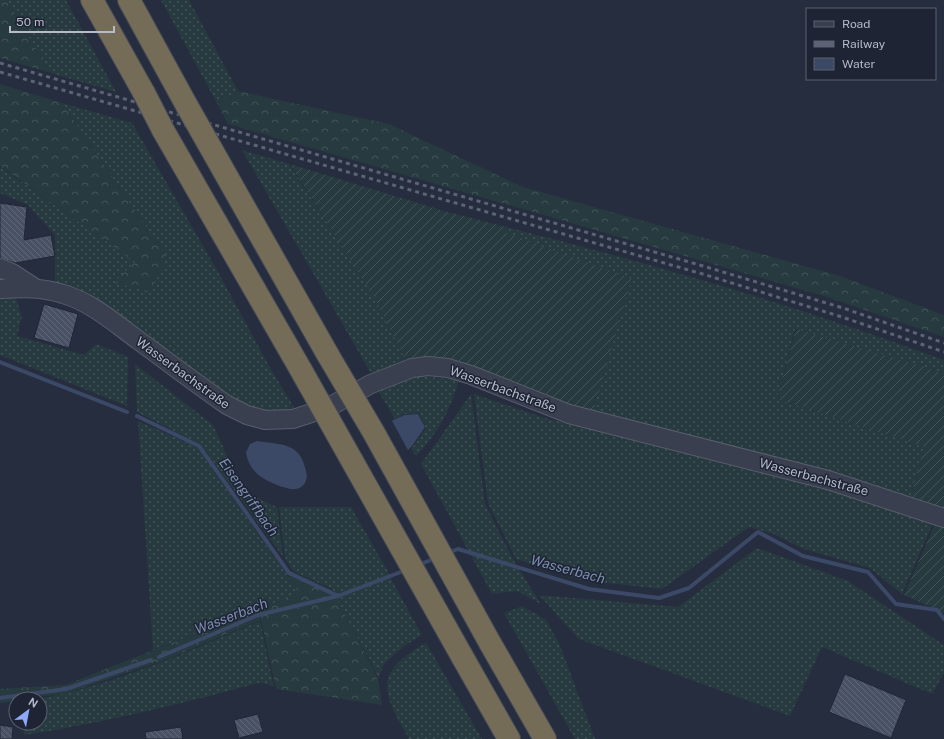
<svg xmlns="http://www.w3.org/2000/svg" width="944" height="739" font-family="'Public Sans',sans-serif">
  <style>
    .grass { fill: url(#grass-dots) }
    .forest { fill: url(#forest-crowns) }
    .garden { fill: url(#garden-furrows) }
    .water { fill: #3b4967 }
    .pier { fill: #252d3e }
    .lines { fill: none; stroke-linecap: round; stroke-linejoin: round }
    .stream { stroke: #3b4967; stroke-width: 4 }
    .building { fill: url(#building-back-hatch); stroke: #202635 }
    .minor-casing { stroke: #575d6c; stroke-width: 20 }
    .highway-casing { stroke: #444a59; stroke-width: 24 }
    .minor { stroke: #393f4e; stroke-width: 18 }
    .highway { stroke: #746c56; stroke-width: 22 }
    .rail { stroke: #5b6375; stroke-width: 3; stroke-dasharray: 4 4; stroke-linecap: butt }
    .highway-bridge-casing { stroke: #444a59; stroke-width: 24; stroke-linecap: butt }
    .highway-bridge { stroke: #746c56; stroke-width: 22 }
    .labels { text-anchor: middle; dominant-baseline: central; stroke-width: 3; stroke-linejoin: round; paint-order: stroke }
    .street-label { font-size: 13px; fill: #b5bbc9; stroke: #1e2433 }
    .water-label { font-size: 14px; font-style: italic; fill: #7d8eb1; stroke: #1e2433 }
  </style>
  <defs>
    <pattern id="grass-dots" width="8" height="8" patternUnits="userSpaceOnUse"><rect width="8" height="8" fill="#273a3f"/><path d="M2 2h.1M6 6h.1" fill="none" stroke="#445559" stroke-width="1.8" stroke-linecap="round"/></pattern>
    <pattern id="forest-crowns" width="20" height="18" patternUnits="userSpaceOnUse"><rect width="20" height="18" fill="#273a3f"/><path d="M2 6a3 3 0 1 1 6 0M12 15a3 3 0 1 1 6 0" fill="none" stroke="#445559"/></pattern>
    <pattern id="garden-furrows" width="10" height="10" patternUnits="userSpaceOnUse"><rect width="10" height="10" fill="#273a3f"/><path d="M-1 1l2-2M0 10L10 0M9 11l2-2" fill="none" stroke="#445559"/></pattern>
    <pattern id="building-back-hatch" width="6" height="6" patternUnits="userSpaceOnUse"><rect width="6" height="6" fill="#495165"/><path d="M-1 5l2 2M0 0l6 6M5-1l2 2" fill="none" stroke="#61687a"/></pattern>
  </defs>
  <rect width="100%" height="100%" fill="#252d3e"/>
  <path class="grass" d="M6,0H66L116,92L51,73Z
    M161,0H189L238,91L217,103Z
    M62,103L132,123L217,270L269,366L298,414L249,412L55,283V235L28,205L0,193V167L136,262L114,282L167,257Z
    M242,150L289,164L374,296L407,363L372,375Z
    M506,227C654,264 801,307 944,360V374L922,366L795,329L777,399L924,447L910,499L592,415L504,232Z
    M15,296L22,317L17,336L84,355L96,344L128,357L127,406L0,355V297Z
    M135,364L213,425L235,473L248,494L277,507L283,557L201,445L137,412Z
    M410,375L459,380C451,409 437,435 416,456L411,449L426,428L419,413L405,414L395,419L377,389Z
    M471,394L485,504L514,561L541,604L517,591L492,594L421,464Z
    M474,394L545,418L851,493L933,523L902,594L870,568L804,549L774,534L749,527L662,589L581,580L516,559L488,503Z
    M138,421L197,447L300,593L153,650Z
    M279,507H351L390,575L338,596L332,589L293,571L285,558Z
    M757,548L848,581L944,645V673L932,694L822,647L790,716L579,639L539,595L678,607Z
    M390,577L422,635L404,646L384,664L378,679L374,668L336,598Z
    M522,606L546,620L559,643L595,739H575L504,613Z
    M260,621L274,687L268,684L258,683C180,704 104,723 24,735L23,723H40V699H37C112,686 191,650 260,621Z
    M426,643L482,739H409C382,692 372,673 426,643Z"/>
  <path class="forest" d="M0,0H6L51,73L0,58Z
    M0,84L62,103L167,257L150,293L114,282L135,262L0,166Z
    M238,91L389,124L523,187L840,276L944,315V337L827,297L228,124L217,103Z
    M284,568L332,590L373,668L379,684L382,705L276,689L261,620L162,661L64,694L16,699V701L0,703V689L65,685L299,593Z"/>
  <path class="garden" d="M290,164L444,211L506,227L505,232L632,279L592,415L407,363L375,299Z
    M796,329L922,366L944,374V512L910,499L924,447L777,399Z
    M935,524L944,527V613L904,595Z"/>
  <path class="water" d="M418,414L425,427L412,446L398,460L391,421L405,415Z
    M257,441C282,445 300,442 306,471C308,477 306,484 301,487C295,491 289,489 283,487C265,481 249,473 246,452L250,444Z"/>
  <path class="pier" d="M391,419L409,452L400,461L387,468L375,466L366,447L375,431Z"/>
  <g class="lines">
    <path class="stream" d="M0,362L127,412
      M137,416L199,446L289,573L338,596
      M448,553L458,549L589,589L659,598L689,588L758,532L803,556L868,572L896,604L937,610L944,619
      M418,565L436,558
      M159,657L258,615L338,596L406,570
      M0,698L66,689L151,660"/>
  </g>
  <path class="building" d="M0,203L27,207L24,240L51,235L55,256L15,263L0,258Z
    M44,304L78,314L69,348L34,338Z
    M845,674L906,700L891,738L829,712Z
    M258,714L263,732L239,738L234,720Z
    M0,725L13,727L12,739H0Z
    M181,727L183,739H146L145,732Z"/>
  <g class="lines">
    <g class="minor-casing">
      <path id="minor" d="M0,268L12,273L35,288
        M0,289C22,288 42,287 63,294C91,302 115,323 138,340C168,362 197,384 227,405L247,415L265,420L293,419L327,408L371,384L412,368L428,366L448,368L471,375L569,414L828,480L944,518"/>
    </g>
    <g class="highway-casing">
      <path id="highway" d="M92,0L144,93
        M129,0L187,106
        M163,130L301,370
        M208,143L328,355
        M490,643L545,739
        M463,658L509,739"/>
    </g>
    <use href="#minor" class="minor"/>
    <use href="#highway" class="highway"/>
    <path class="rail" d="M0,63L703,266L843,308L944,343
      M0,72L706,275L842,317L944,352"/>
    <g class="highway-bridge-casing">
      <path id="highway-bridge" d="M144,93L163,130
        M187,106L208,143
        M328,355L374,433L490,643
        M301,370L463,658"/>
    </g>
    <use href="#highway-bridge" class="highway-bridge"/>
  </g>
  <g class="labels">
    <g class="street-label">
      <text transform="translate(183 373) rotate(36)">Wasserbachstraße</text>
      <text transform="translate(503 389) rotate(20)">Wasserbachstraße</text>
      <text transform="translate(814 477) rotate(15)">Wasserbachstraße</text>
    </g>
    <g class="water-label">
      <text transform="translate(249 497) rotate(55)">Eisengriffbach</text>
      <text transform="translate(568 569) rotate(15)">Wasserbach</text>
      <text transform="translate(231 616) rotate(-21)">Wasserbach</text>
    </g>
  </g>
  <rect x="806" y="8" width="130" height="72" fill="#1e2433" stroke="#5a606f"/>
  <rect x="814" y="21" width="20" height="6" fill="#393f4e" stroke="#5a606f"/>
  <text x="842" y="28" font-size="12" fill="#b5bbc9">Road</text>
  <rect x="814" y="41" width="20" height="6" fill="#5b6375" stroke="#5a606f"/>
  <text x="842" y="48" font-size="12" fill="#b5bbc9">Railway</text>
  <rect x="814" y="58" width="20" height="12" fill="#3b4967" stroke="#5a606f"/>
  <text x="842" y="68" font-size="12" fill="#b5bbc9">Water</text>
  <g transform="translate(28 711) rotate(32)"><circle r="19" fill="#1e2433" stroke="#5a606f"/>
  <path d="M0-3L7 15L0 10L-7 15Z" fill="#8da9f7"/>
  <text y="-6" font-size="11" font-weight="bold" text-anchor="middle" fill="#b5bbc9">N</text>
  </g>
  <path d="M10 26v6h104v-6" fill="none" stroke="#b5bbc9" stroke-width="2"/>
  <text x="16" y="26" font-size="12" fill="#b5bbc9" stroke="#1e2433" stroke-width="3" paint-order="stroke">50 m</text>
</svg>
